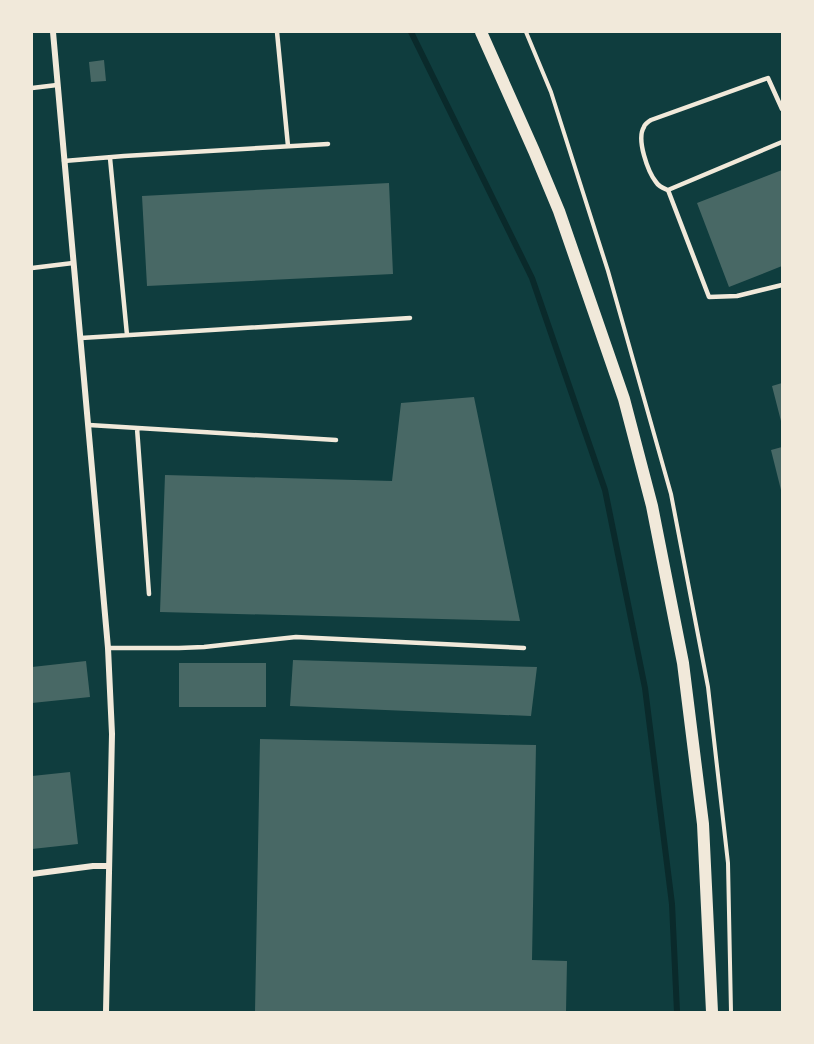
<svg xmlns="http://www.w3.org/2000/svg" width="814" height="1044" font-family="Raleway,sans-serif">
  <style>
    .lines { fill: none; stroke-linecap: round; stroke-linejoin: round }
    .stream { stroke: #0a2a2b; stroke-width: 6 }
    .building { fill: #486865 }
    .path { stroke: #f1e9da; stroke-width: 4 }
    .service { stroke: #f1e9da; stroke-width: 4.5 }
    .minor { stroke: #f1e9da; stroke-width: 6 }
    .secondary { stroke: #f1e9da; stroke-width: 12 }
  </style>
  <rect width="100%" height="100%" fill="#0f3d3e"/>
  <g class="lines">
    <path class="stream" d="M411,32L532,278L605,490L645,688L672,904L677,1012"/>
  </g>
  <path class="building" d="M104,60L106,81L91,82L89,62Z
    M782,170V266L729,287L697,203Z
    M389,183L393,274L147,286L142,196Z
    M782,383V425L772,386Z
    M474,397L520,621L160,612L165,475L392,481L401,403Z
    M782,447V494L771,450Z
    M293,660L537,667L531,716L290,706Z
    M86,661L90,697L32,703V667Z
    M179,663H266V707H179Z
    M260,739L536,745L532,960L567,961L566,1012H255Z
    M70,772L78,844L32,849V776Z"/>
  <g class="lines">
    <path class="path" d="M526,32L551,92L608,271L671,494L708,687L728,863L731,1012"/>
    <path class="service" d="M277,32L288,146
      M32,88L57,85
      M782,142L668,190L709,297L737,296L782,285
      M110,158L127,335
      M64,161L124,156L328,144
      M668,190C663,188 659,187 656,182C648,172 636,139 644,127C644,125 649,121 651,120L768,78L782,109
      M32,268L73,263
      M81,338L410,318
      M89,425L336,440
      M137,428L149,594
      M108,648H179L204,647L296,637L524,648"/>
    <path class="minor" d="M53,32L108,648L112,734L106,1012
      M32,874L93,866H109"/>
    <path class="secondary" d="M481,32L534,151L559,211L624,399L652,506L683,663L703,824L712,1012"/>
  </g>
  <rect width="814" height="1044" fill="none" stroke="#f1e9da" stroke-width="66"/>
</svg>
